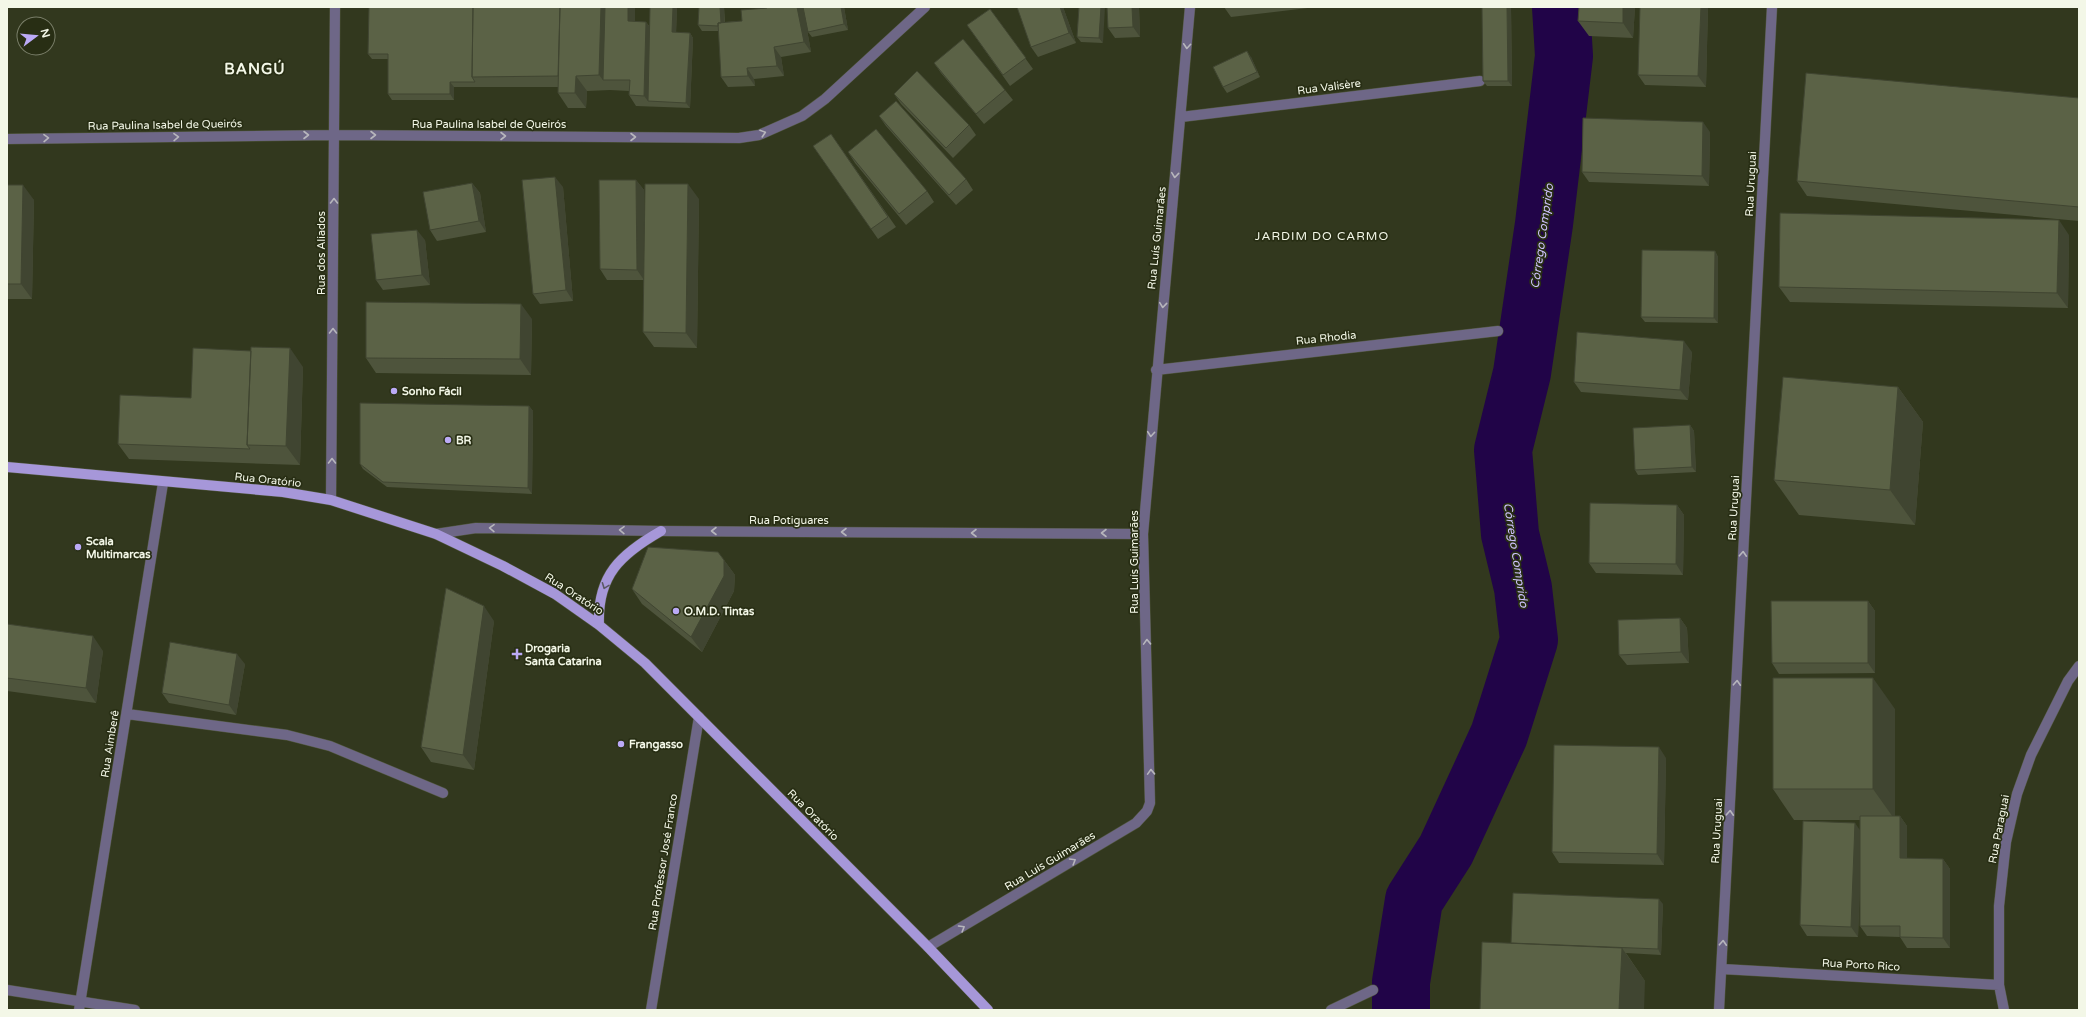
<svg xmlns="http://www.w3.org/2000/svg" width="2086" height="1017" font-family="'Varela Round',sans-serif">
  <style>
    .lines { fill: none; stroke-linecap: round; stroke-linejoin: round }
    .river { stroke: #210448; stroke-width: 58 }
    .minor-casing { stroke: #51573e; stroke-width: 11 }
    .major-casing { stroke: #51573e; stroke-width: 11 }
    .minor { stroke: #6e6787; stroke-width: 10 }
    .major { stroke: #a697d9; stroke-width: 10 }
    .wall { fill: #4e543c }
    .shaded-wall { fill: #404531 }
    .building { fill: #5b6246; stroke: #404531 }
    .oneway { stroke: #b7b6bc }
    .oneway2 { stroke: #5a5863 }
    .poi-dot { fill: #bbaaf6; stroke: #282e14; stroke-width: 1.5 }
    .labels { text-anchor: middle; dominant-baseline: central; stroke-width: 3.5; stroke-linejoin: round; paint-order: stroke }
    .street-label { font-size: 11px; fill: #f3f7e7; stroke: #282e14 }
    .poi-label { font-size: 11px; font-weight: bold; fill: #f3f7e7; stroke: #282e14; text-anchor: start }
    .neighbourhood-label { font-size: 12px; letter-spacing: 1px; fill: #f3f7e7; stroke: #282e14 }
    .water-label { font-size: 12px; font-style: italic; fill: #cfc2ff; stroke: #282e14 }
    .district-label { font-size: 15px; font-weight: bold; letter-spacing: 1px; fill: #f3f7e7; stroke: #282e14 }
  </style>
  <rect width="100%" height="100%" fill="#32381e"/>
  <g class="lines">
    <path class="river" d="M1401,1010V982L1414,900L1446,850L1499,735L1529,640L1523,588L1510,534L1503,450L1522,373L1544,224L1564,56L1561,7"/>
    <g class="minor-casing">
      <path id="minor" d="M1181,117L1480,81
        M7,139L334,135L739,138L759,135L802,116L825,99L925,7
        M1156,370L1498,331
        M331,500L335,7
        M436,534L476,528L661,531L1143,534
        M127,714L287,735L330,746L443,793
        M928,947L1136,823L1147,811L1150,803L1143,534L1190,7
        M1722,969L1999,985
        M7,990L135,1010
        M79,1010L163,483
        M651,1010L699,717
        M1331,1010L1373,990
        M1719,1010L1772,7
        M2004,1010L1999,985V906L2006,842L2017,794L2031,755L2068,681L2079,666"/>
    </g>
    <g class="major-casing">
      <path id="major" d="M7,467L283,492L331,500L436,534L503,566L555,594L599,625L645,663L928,947L988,1010
        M599,625C597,575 621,554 661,531"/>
    </g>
    <use href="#minor" class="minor"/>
    <use href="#major" class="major"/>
  </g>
  <path class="wall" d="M650,7H677L676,32L690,33L693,38L690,108L636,106L629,95V91L610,90L587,91L586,108H568L558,93V87H454V100H392L388,94V59H372L368,54L635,22H646L650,27Z
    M724,7L725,22L742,21L803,7L811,52L781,57L784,76L754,79L755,86L728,87L721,77L719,31H702L698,25Z
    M844,7L848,30L812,37L808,32Z
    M1017,7H1063L1076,43L1038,57L1031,47Z
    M1079,7L1103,43L1081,42L1077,37Z
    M1139,7L1140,37L1115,38L1108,28Z
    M1224,7H1316L1231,17Z
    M1482,7H1511L1512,86H1487L1483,81Z
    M1635,7L1633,38L1589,36L1578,21Z
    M1708,7L1706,87L1645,85L1638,75Z
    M990,9L1033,69L1010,86L967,25Z
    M1251,57L1260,77L1227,93L1223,87Z
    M934,63L1005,90L1013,100L984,124L941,73Z
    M894,94L969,125L976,135L953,158L901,104Z
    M2079,98V221L1807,196L1797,181Z
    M879,116L966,179L973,190L956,205L886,126Z
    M1710,132L1709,186L1589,182L1582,172Z
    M831,134L896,227L878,239L813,146Z
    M848,152L927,191L934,202L906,225L855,163Z
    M636,180L644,190V266L699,199L697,348L654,347L643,332L644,280H607L600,269Z
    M472,183L480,193L486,232L437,241L430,230Z
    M7,185L34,200L32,299H7Z
    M563,187L573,301L540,304L533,294Z
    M2069,235L2068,308L1790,302L1779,287Z
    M425,240L430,285L383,290L376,280Z
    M1715,251L1718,257V323L1645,322L1641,317Z
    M532,319L531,375L376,373L366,358Z
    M1692,352L1688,400L1581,392L1574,382Z
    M303,367L300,465L129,459L118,444L191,398Z
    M1898,387L1923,422L1915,525L1799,515L1774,480Z
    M529,406L533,411L532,494L387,487L363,469L360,464Z
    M1690,425L1694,431L1696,472L1638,475L1635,470Z
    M1677,505L1684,515L1683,575L1596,573L1589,563Z
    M724,560L735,575L734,591L702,652L642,604L632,589Z
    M1868,601L1875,611V673L1779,674L1772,663Z
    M1680,618L1687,628L1689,663L1627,665L1619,655Z
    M494,621L474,770L431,762L421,747Z
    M7,624L103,651L96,703L7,691Z
    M245,664L236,715L169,703L162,693Z
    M1895,709V816H1900L1907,826V858L1943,859L1950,869V948H1907L1900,937L1867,936L1860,926V881L1858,937L1807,936L1800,925L1860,831V820H1794L1773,789Z
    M1666,758L1664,865L1559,863L1552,852Z
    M1663,904L1661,955L1626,953L1645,981L1511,943Z"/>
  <path class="shaded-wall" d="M601,7H612L603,80L599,75Z
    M628,7H635V32L628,21Z
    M673,7H677L676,38L672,32Z
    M720,7H724L725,31L721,26Z
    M797,7H803L811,52L804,42Z
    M841,7H844L848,30L844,24Z
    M1060,7H1063L1076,43L1069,33Z
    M1101,7H1105L1103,43L1099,38Z
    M1132,7H1139L1140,37L1133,27Z
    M1507,7H1511L1512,86L1508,81Z
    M1623,7H1635L1633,38L1623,23Z
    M1701,7H1708L1706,87L1698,76Z
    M646,22L654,33L648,101L644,96Z
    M690,33L693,38L690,108L686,103Z
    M774,47L781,57L784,76L777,66Z
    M1247,51L1251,57L1260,77L1257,72Z
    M747,68L754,79L755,86L748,76Z
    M576,76L587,91L586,108L575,93Z
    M450,82L454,87V100L450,94Z
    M1703,122L1710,132L1709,186L1702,176Z
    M555,177L563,187L573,301L566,290Z
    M636,180L644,190V280L637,270Z
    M472,183L480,193L486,232L479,221Z
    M688,184L699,199L697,348L686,333Z
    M23,185L34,200L32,299L21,284Z
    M2059,220L2069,235L2068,308L2057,293Z
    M417,230L425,240L430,285L422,275Z
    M1715,251L1718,257V323L1714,318Z
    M521,304L532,319L531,375L520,359Z
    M1684,341L1692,352L1688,400L1680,390Z
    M290,348L303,367L300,465L286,446Z
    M1898,387L1923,422L1915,525L1890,490Z
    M529,406L533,411L532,494L528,488Z
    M1690,425L1694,431L1696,472L1692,467Z
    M1677,505L1684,515L1683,575L1676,564Z
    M724,560L735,575L734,591L702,652L691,637Z
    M1868,601L1875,611V673L1868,663Z
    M484,606L494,621L474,770L463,755Z
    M1680,618L1687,628L1689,663L1681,652Z
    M93,636L103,651L96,703L86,688Z
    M237,654L245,664L236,715L229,705Z
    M1873,678L1895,709V820L1873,789Z
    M1659,747L1666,758L1664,865L1657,854Z
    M1900,816L1907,826V868L1900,858Z
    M1855,823L1862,833L1858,937L1851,927Z
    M1943,859L1950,869V948L1943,938Z
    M1659,899L1663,904L1661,955L1658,949Z
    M1622,948L1645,981L1644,1010H1619Z"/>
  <path class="building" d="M369,7H473L472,77L475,82H450V94H388V54H368Z
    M473,7H560L558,76L472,77Z
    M560,7H601L599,75L576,76L575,93H558Z
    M605,7H628V21L646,22L644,96L629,95L630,80H603Z
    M650,7H673L672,32L690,33L686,103L648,101Z
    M699,7H720L721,23H718V26L698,25Z
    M767,7H797L804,42L774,47L777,66L747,68L748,76L721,77L718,23L742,21L741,10L767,8Z
    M803,7H841L844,24L808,32Z
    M1017,7H1060L1069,33L1031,47Z
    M1079,7H1101L1099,38L1077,37Z
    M1107,7H1132L1133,27L1108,28Z
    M1482,7H1507L1508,81H1483Z
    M1579,7H1623V23L1578,21Z
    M1640,7H1701L1698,76L1638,75Z
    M990,9L1026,58L1003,75L967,25Z
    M963,39L1005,90L976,114L934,63Z
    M1247,51L1257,72L1223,87L1213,67Z
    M917,71L969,125L946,148L894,94Z
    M1806,73L2079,98V207L1797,181Z
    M896,101L966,179L949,195L879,116Z
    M1583,118L1703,122L1702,176L1582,172Z
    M876,129L927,191L899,214L848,152Z
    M831,134L888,217L871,229L813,146Z
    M555,177L566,290L533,294L522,180Z
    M599,180H636L637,270L600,269Z
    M472,183L479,221L430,230L423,192Z
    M645,184H688L686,333L643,332Z
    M7,185H23L21,284H7Z
    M1780,213L2059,220L2057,293L1779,287Z
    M417,230L422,275L376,280L371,234Z
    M1642,250L1715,251L1714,318L1641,317Z
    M366,302L521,304L520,359L366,358Z
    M1577,332L1684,341L1680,390L1574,382Z
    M251,347L290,348L286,446L247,445Z
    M193,348L251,351L247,445L250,449L118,444L120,395L191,398Z
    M1783,377L1898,387L1890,490L1774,480Z
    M360,403L529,406L528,488L383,482L360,464Z
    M1690,425L1692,467L1635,470L1633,428Z
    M1590,503L1677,505L1676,564L1589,563Z
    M648,547L718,552L724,560V576L691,637L632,589Z
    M446,588L484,606L463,755L421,747Z
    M1771,601H1868V663H1772Z
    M1680,618L1681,652L1619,655L1618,620Z
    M7,624L93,636L86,688L7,678Z
    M170,642L237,654L229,705L162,693Z
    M1773,678H1873V789H1773Z
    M1554,745L1659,747L1657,854L1552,852Z
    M1860,816H1900V858L1943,859V938L1900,937V926H1860Z
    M1803,821L1855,823L1851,927L1800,925Z
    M1513,893L1659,899L1658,949L1511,943Z
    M1482,942L1622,948L1619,1010H1480Z"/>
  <defs><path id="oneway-chevron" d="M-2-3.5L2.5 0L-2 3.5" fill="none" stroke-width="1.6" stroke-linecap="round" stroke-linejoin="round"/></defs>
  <g class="oneway">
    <use href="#oneway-chevron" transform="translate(1187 46) rotate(94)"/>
    <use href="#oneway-chevron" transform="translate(763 133) rotate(-18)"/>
    <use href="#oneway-chevron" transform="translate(306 135)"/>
    <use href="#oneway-chevron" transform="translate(373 135)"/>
    <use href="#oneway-chevron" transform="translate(503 136)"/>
    <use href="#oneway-chevron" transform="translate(176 137) rotate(-1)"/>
    <use href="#oneway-chevron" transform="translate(633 137)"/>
    <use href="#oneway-chevron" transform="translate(46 138) rotate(-1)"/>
    <use href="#oneway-chevron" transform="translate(1175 175) rotate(96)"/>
    <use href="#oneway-chevron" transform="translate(334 201) rotate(-90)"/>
    <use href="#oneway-chevron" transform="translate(1163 305) rotate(96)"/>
    <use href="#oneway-chevron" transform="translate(333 331) rotate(-90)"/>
    <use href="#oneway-chevron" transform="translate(1151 434) rotate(95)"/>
    <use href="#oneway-chevron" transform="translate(332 461) rotate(-90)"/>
    <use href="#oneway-chevron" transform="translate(492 528) rotate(-179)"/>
    <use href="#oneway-chevron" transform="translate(622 530) rotate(-179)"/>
    <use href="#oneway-chevron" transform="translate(714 531) rotate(-180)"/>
    <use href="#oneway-chevron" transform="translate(844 532) rotate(-180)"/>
    <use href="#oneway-chevron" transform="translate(974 533) rotate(-180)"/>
    <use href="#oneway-chevron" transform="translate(1104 533) rotate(-180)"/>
    <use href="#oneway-chevron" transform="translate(1743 554) rotate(-87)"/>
    <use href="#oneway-chevron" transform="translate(1147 642) rotate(-92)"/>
    <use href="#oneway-chevron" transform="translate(1737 683) rotate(-87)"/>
    <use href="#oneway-chevron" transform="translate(1151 772) rotate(-92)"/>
    <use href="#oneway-chevron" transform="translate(1730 813) rotate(-87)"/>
    <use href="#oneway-chevron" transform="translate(1073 861) rotate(-31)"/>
    <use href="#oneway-chevron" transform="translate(962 928) rotate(-31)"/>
    <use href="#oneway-chevron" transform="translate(1723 943) rotate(-87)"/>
  </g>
  <use class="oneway2" href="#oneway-chevron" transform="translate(605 586) rotate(111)"/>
  <g class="poi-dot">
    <circle cx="394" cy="391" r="4"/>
    <circle cx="448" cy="440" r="4"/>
    <circle cx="78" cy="547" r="4"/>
    <circle cx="676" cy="611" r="4"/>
    <path d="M515 648h4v4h4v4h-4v4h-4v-4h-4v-4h4z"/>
    <circle cx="621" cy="744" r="4"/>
  </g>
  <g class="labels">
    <g class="street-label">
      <text transform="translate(1329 87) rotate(-7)">Rua Valisère</text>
      <text x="489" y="124">Rua Paulina Isabel de Queirós</text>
      <text transform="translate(165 125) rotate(-1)">Rua Paulina Isabel de Queirós</text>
      <text transform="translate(1751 184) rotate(-87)">Rua Uruguai</text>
      <text transform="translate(1157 238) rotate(-84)">Rua Luís Guimarães</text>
      <text transform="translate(321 253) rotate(-90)">Rua dos Aliados</text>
      <text transform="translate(1326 338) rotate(-6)">Rua Rhodia</text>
      <text transform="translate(268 480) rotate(6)">Rua Oratório</text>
      <text transform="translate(1734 508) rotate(-87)">Rua Uruguai</text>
      <text x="789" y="520">Rua Potiguares</text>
      <text transform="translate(1134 562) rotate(-90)">Rua Luís Guimarães</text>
      <text transform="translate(574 594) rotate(33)">Rua Oratório</text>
      <text transform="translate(110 744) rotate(-81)">Rua Aimberê</text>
      <text transform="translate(813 815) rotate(45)">Rua Oratório</text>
      <text transform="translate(1999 829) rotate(-79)">Rua Paraguai</text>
      <text transform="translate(1717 831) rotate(-87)">Rua Uruguai</text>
      <text transform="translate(1050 861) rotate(-31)">Rua Luís Guimarães</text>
      <text transform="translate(663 862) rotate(-81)">Rua Professor José Franco</text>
      <text transform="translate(1861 965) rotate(3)">Rua Porto Rico</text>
    </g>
    <g class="poi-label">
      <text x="402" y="391">Sonho Fácil</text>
      <text x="456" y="440">BR</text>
      <text x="86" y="541">Scala<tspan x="86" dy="13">Multimarcas</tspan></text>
      <text x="684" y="611">O.M.D. Tintas</text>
      <text x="525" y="648">Drogaria<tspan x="525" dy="13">Santa Catarina</tspan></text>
      <text x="629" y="744">Frangasso</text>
    </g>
    <g class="neighbourhood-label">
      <text x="1322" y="236">JARDIM DO CARMO</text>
    </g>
    <g class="water-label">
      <text transform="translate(1542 236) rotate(-82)">Córrego Comprido</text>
      <text transform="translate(1516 555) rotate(81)">Córrego Comprido</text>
    </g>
    <g class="district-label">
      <text x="255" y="69">BANGÚ</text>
    </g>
  </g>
  <rect width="2086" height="1017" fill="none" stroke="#f3f7e7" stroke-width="16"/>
  <g transform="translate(36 36) rotate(74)"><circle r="19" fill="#282e14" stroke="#797e68"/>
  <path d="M0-3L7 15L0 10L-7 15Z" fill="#bbaaf6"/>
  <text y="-6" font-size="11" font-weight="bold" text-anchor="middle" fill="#f3f7e7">N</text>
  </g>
</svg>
